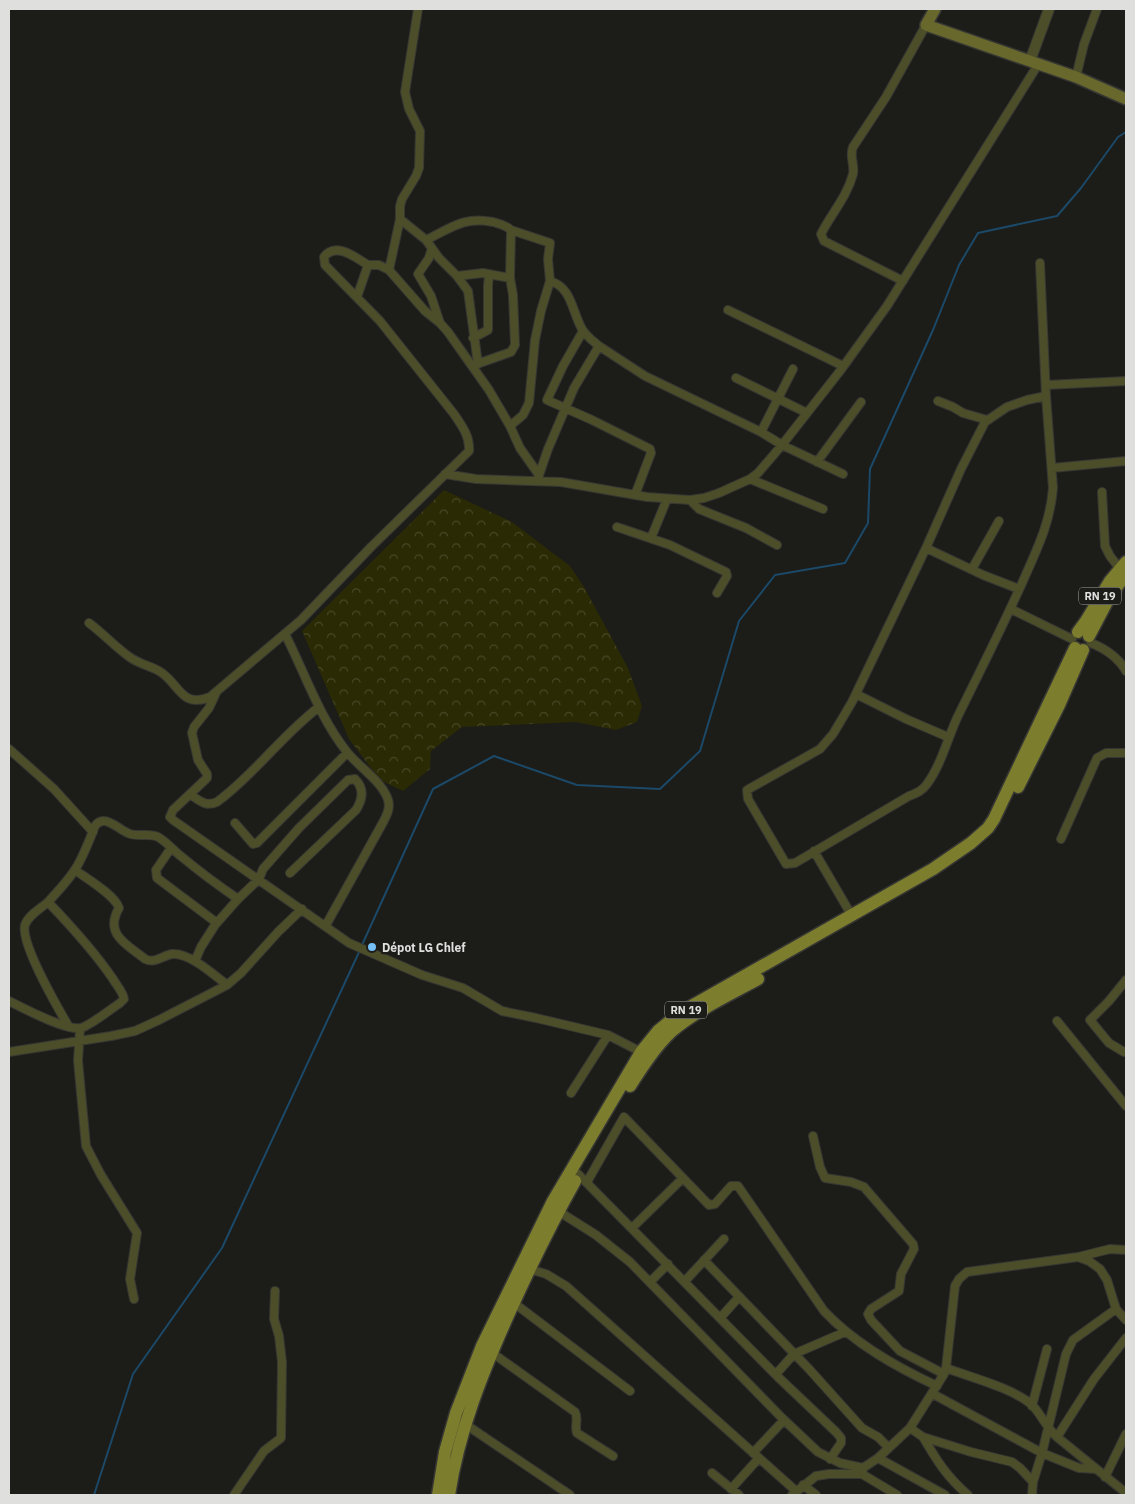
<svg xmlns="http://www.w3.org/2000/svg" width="1135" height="1504" font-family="'IBM Plex Sans',sans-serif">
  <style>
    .forest { fill: url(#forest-crowns) }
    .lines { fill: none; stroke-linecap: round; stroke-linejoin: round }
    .stream { stroke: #1b4967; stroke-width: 2 }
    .minor-casing { stroke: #373734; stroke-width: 10 }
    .tertiary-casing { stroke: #373734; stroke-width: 12 }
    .secondary-casing { stroke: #373734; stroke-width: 14 }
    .primary-casing { stroke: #373734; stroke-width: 15 }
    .minor { stroke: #4c4d29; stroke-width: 8 }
    .tertiary { stroke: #4c4d29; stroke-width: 10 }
    .secondary { stroke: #68682d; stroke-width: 11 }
    .primary { stroke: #7d7d2e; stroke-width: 12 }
    .poi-dot { fill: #75c0f6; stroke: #1c1c19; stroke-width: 2 }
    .labels { text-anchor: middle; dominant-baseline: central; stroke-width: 4.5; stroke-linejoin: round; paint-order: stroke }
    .shield { fill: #1c1c19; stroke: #a4a4a2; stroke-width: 1 }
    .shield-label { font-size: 11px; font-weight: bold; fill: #dfdfdd }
    .poi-label { font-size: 12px; font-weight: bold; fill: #dfdfdd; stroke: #1c1c19; text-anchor: start }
  </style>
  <defs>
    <pattern id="forest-crowns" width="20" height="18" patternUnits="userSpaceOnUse" patternTransform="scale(1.25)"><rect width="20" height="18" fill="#2a2a04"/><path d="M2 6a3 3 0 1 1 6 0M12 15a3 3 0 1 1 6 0" fill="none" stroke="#484828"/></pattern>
  </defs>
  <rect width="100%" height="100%" fill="#1c1c19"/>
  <path class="forest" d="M444,490L512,522L570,566L584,587L628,668L642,706L637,722L616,730L576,722L462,727L431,751L430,769L403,791L380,780L349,739L302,631Z"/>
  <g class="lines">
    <path class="stream" d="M362,945L433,789L494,756L577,785L660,789L700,751L739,621L775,575L845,563L868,523L870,469L933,330L959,265L978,233L1057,216L1081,188L1118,137L1126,132
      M94,1495L133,1374L222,1248L360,950"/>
    <g class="minor-casing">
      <path id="minor" d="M418,9L405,92L409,109L420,131L419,168L416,176L402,199L400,206V219L426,240L439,258L457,276L468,291L478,364
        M1076,77L1084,44L1097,9
        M511,230L550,243L548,259L550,281
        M426,240C451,228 464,216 493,222C500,224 506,225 511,230L510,278L513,295L515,345L511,352L474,365
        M432,248L429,258L418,274L431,296L440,323
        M1040,263L1046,396L1053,488C1050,524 1037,549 1023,581C1002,628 979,673 957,718C947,740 941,765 927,784C922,791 917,793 909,796L795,863L786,864L748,799L747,790L820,749L833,734L852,702L926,548L961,469L985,422L1007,407L1027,400L1046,396
        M389,270L400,219
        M457,276L483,273L510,278
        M903,281L824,241L821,234C831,214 847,197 853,174C855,165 849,156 853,147L886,97L926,25
        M357,297L368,265H379L389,270L425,311L440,323L448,332L489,390L510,426L520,448L539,475
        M728,310L843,366
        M583,331L563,366L547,400L592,420L650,449L651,453L635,495
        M473,338L488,330V286L489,274
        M736,378L807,413
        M1046,385L1126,381
        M938,401L953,407L963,413L987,420
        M510,426L523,415L529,403L535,340L541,311L550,281C572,287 572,312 582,329C586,336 593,341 599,346
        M761,432L793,369
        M817,462L861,402
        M1052,468L1126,461
        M445,474L476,479L561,482L647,497L690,500L704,498L719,493L750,479L758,473L782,445L840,371L887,306L1039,63
        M750,479L823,509
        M537,481L548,449L574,388L599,346L645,376L761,432L782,445L843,474
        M1102,492L1105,546L1110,556L1120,569
        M690,500L699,509L746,528L777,545
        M617,527L670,545L726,572L727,576L717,593
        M651,538L667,499
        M926,548L983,575L1019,589
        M972,569L999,521
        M1011,609L1072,639
        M89,623C104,634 116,648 131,658C140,664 150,666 159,671C179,682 180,709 210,697L301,620L371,547L469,451C470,436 462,426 454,414L380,321L325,265L324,257C336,241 356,258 368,265
        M285,634C305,673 319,717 347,752C359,767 379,779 387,797C392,807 386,817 381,826L326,925
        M1091,643C1106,649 1118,657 1126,671
        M216,693L209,708L194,727L192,733L198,760L207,774V778L173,810L170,817L173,820L349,943L422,975L463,988L502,1011L536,1018L608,1035L641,1052
        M856,694L906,719L948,737
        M9,749L54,789L93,832
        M191,795C200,801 206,807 217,802C255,774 282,735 319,707
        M235,823L253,844L257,843L347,753
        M1061,839L1097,758L1106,753H1126
        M171,848L156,870L157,878L217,923
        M814,851L852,916
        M75,870C86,878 115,895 119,908C104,934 126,944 145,959C154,964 162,956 172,954C189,952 214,975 227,985
        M195,961L201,947L215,925L238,899L259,879L263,869L299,828L348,780L355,779C364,788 363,799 356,810L290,873
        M9,1001C23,1008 66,1031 81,1028C91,1025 111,1009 120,1003L124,999C123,992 117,986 113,979C94,951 71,926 48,902
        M1057,1021L1126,1106
        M69,1027C59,1010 20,943 25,925C28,915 42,908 49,901C57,892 67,882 74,871C82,860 90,839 95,826C104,813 118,829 128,833C137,838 149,832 158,837C167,842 174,851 182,857C200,872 219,886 238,899
        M80,1028L78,1061L86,1146L101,1175L137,1233L130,1279L134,1299
        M9,1052L111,1036L135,1031L159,1020L227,985L241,973L278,932L302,909
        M1124,1052L1109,1043L1090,1020L1109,1001L1126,980
        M571,1093L608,1035
        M813,1136L820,1167L825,1178L851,1182L864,1187L913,1244L914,1249L901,1274L899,1291L871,1309L868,1314L871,1320L900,1351L944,1374
        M578,1174L778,1377L836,1432L841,1438V1443L830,1459
        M587,1182L624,1117L709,1205L715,1204L731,1186H738L824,1311C855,1344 896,1367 937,1386
        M558,1211L596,1235L630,1262L782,1418L818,1452L840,1463L863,1468
        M632,1228L683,1178
        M1078,1257L1110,1249L1126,1250
        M704,1260L809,1369L862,1428L878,1437L889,1448
        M529,1269L546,1274L566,1286L796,1491
        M685,1281L724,1239
        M650,1282L668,1264
        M514,1303L630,1391
        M721,1317L739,1297
        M491,1352L575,1412C579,1419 574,1426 577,1433L613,1456
        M946,1368C970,1377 1016,1389 1033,1406C1042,1416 1047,1428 1057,1437L1126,1493
        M776,1374L794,1354L845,1332
        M933,1394L1042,1453L1079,1468L1096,1469
        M1032,1406L1047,1349
        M465,1424L570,1495
        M910,1428L923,1437L971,1452L1012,1462L1020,1468L1033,1482
        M923,1437C937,1461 947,1477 968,1495
        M1057,1437L1094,1379L1126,1338
        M753,1453L784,1420
        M878,1458L945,1495
        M712,1473L739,1495
        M862,1474L863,1468L878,1458L910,1428L944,1374L946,1368L955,1286L959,1279L967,1272L1078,1257L1089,1261L1100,1269L1107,1280L1116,1309L1126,1320
        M1105,1477L1126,1434
        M803,1485L816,1495
        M731,1489L759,1458
        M234,1495L264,1451L281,1438L282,1362L279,1336L274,1319L275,1291
        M792,1495L816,1476L829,1474H862L897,1495
        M1032,1495L1033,1482L1042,1453L1066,1354L1073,1340L1116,1309"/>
    </g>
    <g class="tertiary-casing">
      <path id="tertiary" d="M1030,61L1049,9"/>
    </g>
    <g class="secondary-casing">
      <path id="secondary" d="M935,9L926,25L1076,77L1126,99"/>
    </g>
    <g class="primary-casing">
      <path id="primary" d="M1078,632L1086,621L1110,581L1126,562
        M1089,636L1110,596L1126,574
        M1018,787L1059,705L1083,650
        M630,1086C642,1067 655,1047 672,1031C697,1010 729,995 758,979
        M438,1495L445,1452L456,1413L482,1346L553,1201L641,1052L658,1031L681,1012L933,869L971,843L988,828L994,819L1075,648
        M449,1495C459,1430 483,1371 510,1311C530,1267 551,1224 575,1181"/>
    </g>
    <use href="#minor" class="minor"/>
    <use href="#tertiary" class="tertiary"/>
    <use href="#secondary" class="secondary"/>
    <use href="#primary" class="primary"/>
  </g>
  <circle class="poi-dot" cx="372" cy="947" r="5"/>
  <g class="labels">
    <g class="shield">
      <rect x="1079" y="587.5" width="42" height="17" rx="4"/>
      <rect x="665" y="1001.5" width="42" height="17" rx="4"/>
    </g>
    <g class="shield-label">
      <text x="1100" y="596">RN 19</text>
      <text x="686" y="1010">RN 19</text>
    </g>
    <g class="poi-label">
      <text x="382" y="947">Dépot LG Chlef</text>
    </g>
  </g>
  <rect width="1135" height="1504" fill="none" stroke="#dfdfdd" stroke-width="20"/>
</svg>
